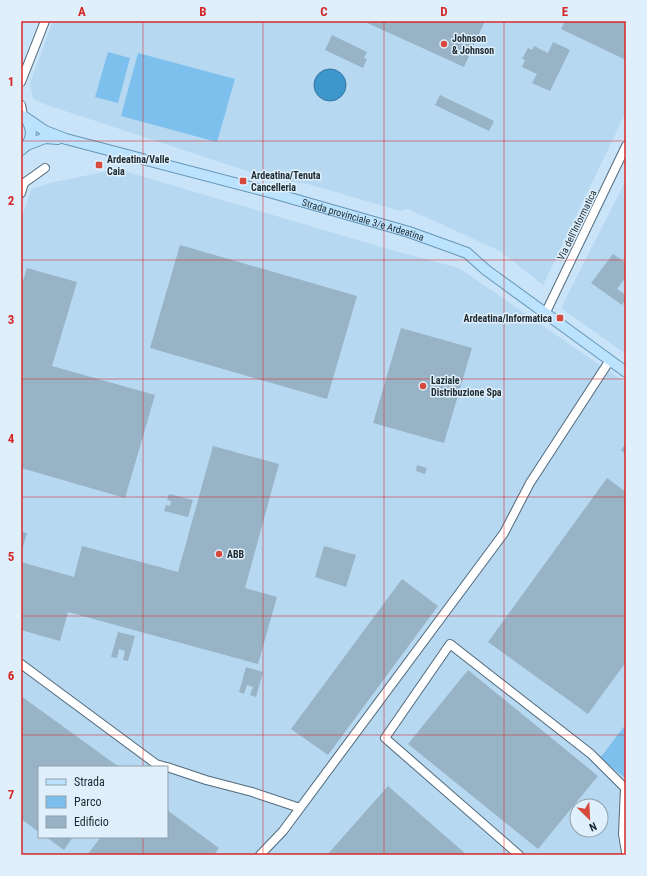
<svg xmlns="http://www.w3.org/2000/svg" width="647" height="876" font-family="'Roboto Condensed',sans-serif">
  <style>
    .built { fill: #b6d8f1; fill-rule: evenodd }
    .green { fill: #7dc0ed }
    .water { fill: #3d96cc; stroke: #33759d }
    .building { fill: #98b3c6 }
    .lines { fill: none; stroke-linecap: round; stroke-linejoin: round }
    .minor-casing { stroke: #51697a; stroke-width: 10 }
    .major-casing { stroke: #6695b6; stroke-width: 12 }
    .minor { stroke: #fff; stroke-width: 8 }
    .major { stroke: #bbe3fe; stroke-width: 10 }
    .grid { fill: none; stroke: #d62828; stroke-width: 1; stroke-opacity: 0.55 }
    .poi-dot { fill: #d6493b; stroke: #dff0fc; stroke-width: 1.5 }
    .labels { text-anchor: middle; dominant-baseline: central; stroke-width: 3; stroke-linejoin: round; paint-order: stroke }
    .poi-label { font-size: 10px; font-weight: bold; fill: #1d282f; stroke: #dff0fc; text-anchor: start }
    .street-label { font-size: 10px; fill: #1d282f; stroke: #dff0fc }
    .neatline { fill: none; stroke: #d62828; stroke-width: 1.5 }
    .grid-label { font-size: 13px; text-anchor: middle; font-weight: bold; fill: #d62828 }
  </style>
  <rect width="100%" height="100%" fill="#c9e4f8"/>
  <path class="built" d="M53,21H626V112L543,285L500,251L408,209L401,211L308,184L271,179L47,105L33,99L30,83Z
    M117,169L402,253L459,268L626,383V724L600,758L626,779V855H24L21,853V221L31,189L50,183ZM39,767H167V837H39ZM577,806H601V830H577Z
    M626,180V354L561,308Z"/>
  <path class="green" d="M108,52L130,58L118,103L95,97Z
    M138,53L235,79L217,142L121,116Z
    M626,724V779L600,758Z"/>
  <path class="water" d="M314 85a16 16 0 1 1 32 0a16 16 0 1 1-32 0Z"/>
  <path class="building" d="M363,21H485L464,67Z
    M565,21H626V60L561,29Z
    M332,35L367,52L364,58L367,59L363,68L325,50Z
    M553,42L570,50L550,91L532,83L537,74L522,67L525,60L522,59L528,48L532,50L534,46L548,53Z
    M440,95L494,121L489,131L435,105Z
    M180,245L357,296L327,399L150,348Z
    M613,254L626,263V277L617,289L626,295V303L624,302L622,305L591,283Z
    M27,268L77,282L52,366L155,395L125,498L21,468V287Z
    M401,328L472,348L444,443L373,423Z
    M626,443V454L621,450Z
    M213,446L279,464L245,588L277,597L258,664L68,612L60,641L21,630V562L74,577L82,546L178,572Z
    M417,465L427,468L425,474L416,471Z
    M607,478L626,492V662L588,714L488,642Z
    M169,494L193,500L188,517L164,511L166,505L170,506L171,501L167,500Z
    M21,532L27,533L21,554Z
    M324,546L356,555L346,587L315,577Z
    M402,579L438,606L328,755L291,729Z
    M118,632L135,636L128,661L123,660L125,651L119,649L117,658L111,657Z
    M246,667L263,672L256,697L250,695L253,687L247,685L244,694L239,692Z
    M468,670L598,776L538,849L408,744Z
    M21,696L119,767H39V832L21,819Z
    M388,786L467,855H327Z
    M167,810L219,848L214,855H87L101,837H167Z
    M46,837H73L64,850Z"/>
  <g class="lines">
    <g class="minor-casing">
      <path id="minor" d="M21,82L45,21
        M21,105L23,116
        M21,193L24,183L45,168
        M546,312L626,146
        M21,664L156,764L166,767
        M167,767L206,780L252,792L300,808
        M260,855L283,831L504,533L530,483L610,360
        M519,855L385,738L450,644L591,754L625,788L623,834L626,852"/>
    </g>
    <g class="major-casing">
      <g id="major">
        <path id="s1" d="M23,116L45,131L66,139L269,192L409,232L467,253L486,270L626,372"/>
        <path d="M27,145L45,138L58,139"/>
        <path d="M21,150C32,142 34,131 26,119"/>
      </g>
    </g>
    <use href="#minor" class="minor"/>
    <use href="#major" class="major"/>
  </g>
  <path class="grid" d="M143,21V767M263,21V855M384,21V855M504,21V855M21,141H626M21,260H626M21,379H626M21,497H626M21,616H626M21,735H626M143,837V855"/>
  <g class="poi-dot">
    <circle cx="444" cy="44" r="4"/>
    <rect x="95" y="161" width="8" height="8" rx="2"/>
    <rect x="239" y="177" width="8" height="8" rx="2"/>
    <rect x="556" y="314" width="8" height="8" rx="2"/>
    <circle cx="423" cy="386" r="4"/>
    <circle cx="219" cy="554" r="4"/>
  </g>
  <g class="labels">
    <g class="poi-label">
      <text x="452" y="38">Johnson<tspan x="452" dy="12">&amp; Johnson</tspan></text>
      <text x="107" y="159">Ardeatina/Valle<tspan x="107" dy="12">Caia</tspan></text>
      <text x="251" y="175">Ardeatina/Tenuta<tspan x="251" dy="12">Cancelleria</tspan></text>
      <text x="552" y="318" text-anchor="end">Ardeatina/Informatica</text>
      <text x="431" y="380">Laziale<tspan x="431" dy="12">Distribuzione Spa</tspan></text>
      <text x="227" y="554">ABB</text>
    </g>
    <g class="street-label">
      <text stroke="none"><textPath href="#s1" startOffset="357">Strada provinciale 3/e Ardeatina</textPath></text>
      <text transform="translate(577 225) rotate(-64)">Via dell'Informatica</text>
    </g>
  </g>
  <rect width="647" height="876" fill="none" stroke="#dff0fc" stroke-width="44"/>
  <rect x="38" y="766" width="130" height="72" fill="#dff0fc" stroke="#91a0aa"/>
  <rect x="46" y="779" width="20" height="6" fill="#bbe3fe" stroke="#91a0aa"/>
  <text x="74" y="786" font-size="12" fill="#1d282f">Strada</text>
  <rect x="46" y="796" width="20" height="12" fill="#7dc0ed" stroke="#91a0aa"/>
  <text x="74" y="806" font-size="12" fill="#1d282f">Parco</text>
  <rect x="46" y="816" width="20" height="12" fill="#98b3c6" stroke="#91a0aa"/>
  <text x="74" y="826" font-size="12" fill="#1d282f">Edificio</text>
  <g transform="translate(589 818) rotate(156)"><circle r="19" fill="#dff0fc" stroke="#91a0aa"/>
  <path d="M0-3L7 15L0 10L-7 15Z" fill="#d6493b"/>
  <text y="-6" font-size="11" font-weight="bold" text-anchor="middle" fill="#1d282f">N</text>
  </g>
  <rect x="22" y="22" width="603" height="832" class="neatline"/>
  <g class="grid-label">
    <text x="82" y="16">A</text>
    <text x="203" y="16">B</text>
    <text x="324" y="16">C</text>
    <text x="444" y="16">D</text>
    <text x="565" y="16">E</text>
    <text x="11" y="86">1</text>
    <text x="11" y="205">2</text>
    <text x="11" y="324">3</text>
    <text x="11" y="443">4</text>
    <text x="11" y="561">5</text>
    <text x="11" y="680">6</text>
    <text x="11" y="799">7</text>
  </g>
</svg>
